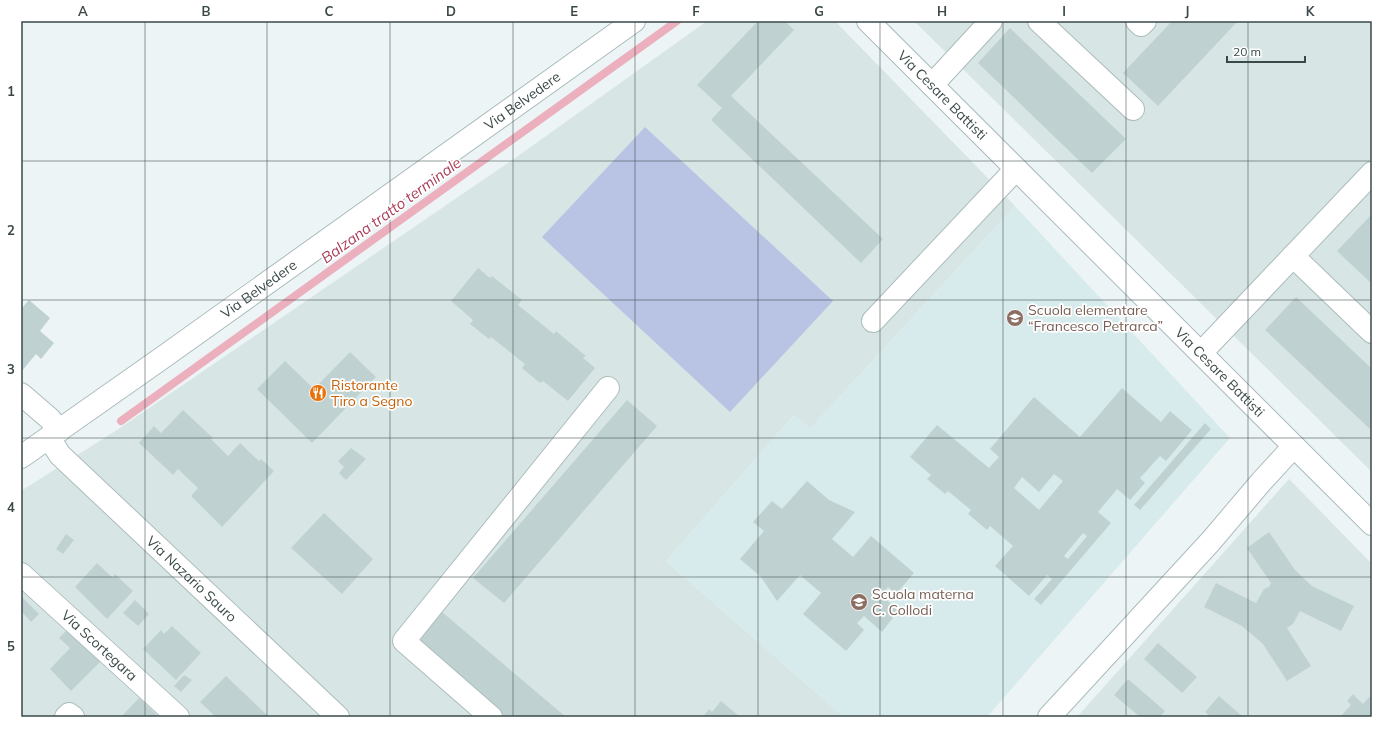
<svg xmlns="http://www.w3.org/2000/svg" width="1393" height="738" font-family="Mulish,sans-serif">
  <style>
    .residential { fill: #d8e5e5 }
    .education { fill: #d8ebec }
    .green { fill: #b9c3e4 }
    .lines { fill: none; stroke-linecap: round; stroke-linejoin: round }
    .stream { stroke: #ebafbe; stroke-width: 8 }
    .building { fill: #bfd2d1; fill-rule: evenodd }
    .minor-casing { stroke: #acbcbc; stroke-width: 24 }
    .minor { stroke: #fff; stroke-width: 22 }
    .grid { fill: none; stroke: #3a4948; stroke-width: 1; stroke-opacity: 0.55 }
    .labels { text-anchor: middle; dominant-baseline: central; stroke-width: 3.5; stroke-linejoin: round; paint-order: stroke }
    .street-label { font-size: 14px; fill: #3a4948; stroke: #fff }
    .education-label { font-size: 14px; fill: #785e54; stroke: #fff; text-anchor: start }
    .food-label { font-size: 14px; fill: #c56008; stroke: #fff; text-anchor: start }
    .water-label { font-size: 15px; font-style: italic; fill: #ab3c57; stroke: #fff }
    .neatline { fill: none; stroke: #3a4948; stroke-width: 1.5 }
    .grid-label { font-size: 13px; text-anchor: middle; font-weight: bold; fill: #3a4948 }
  </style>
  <rect width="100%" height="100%" fill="#ecf4f5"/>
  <path class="residential" d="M707,21H835L1015,206L810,429L794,415L666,561L844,717H21V491L120,428L518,156Z
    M914,21H1372V472Z
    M1289,479L1372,564V717H1077Z"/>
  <path class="education" d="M1015,206L1230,438L987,717H844L666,561L794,415L810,429Z"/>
  <path class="green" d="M645,127L833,301L730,412L542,237Z"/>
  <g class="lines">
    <path class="stream" d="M121,421L677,21"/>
  </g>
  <path class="building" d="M758,21H785L794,30L731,96L883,239L861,263L711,120L722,108L697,85Z
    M1172,21H1238L1158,106L1123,73Z
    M1010,28L1126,139L1092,173L978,63Z
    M1372,214V281L1371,283L1337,251Z
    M478,268L490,278L492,276L522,300L518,305L554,334L556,331L586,356L583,358L595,368L568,401L543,381L540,383L522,368L525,364L491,337L489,339L470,324L473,320L451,301Z
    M1296,297L1372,369V431L1265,330Z
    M29,300L50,318L40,331L54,343L41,359L36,354L21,372V309Z
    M350,352L376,377L312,443L257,389L285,361L314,389Z
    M1122,388L1161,422L1170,411L1192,430L1166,461L1160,456L1140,478L1145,483L1130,500L1117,489L1098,512L1111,523L1041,605L1034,599L1052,579L1047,575L1029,596L995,566L1013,546L990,526L987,530L968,514L971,510L948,491L945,494L927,479L931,475L910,457L937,425L989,468L999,457L990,449L1034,397L1080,437ZM1054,474L1063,481L1039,510L1014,488L1022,477L1039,492ZM1083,533L1087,536L1068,559L1064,556Z
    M627,400L657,426L504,603L473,578Z
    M183,410L213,438L211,439L228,456L240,443L259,461L261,459L274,471L222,527L191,496L198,488L178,469L173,475L139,443L154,426L161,433Z
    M1205,423L1211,429L1140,510L1134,505Z
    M351,448L366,459L346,480L339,473L344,467L338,461Z
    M807,481L829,500L855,512L832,539L853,557L871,536L914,573L896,594L888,587L882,595L898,611L882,632L864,616L857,623L864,630L846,651L803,614L821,593L800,575L777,601L761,577L740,559L764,531L753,522L772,501L782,509Z
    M324,513L373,559L342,594L291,548Z
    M1269,532L1295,570L1312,586L1354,606L1341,631L1300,611L1293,624L1287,628L1311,666L1287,681L1263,644L1242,626L1204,607L1216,583L1256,603L1264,589L1269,587L1271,583L1247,548Z
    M66,534L74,540L63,554L56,549Z
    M97,563L113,578L115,574L133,591L107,619L75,587Z
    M23,598L39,614L31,622L21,611V599Z
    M135,600L149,614L138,626L123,613Z
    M442,612L566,717H504L416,641Z
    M172,626L201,653L176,680L143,649L161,630L164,634Z
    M70,627L105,657L71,691L50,669L70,648L59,638Z
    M1158,643L1197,677L1182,693L1144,659Z
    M184,675L192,680L181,692L174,686Z
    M226,676L267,715L266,717H216L200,702Z
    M1128,679L1165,711L1160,717H1140L1114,695Z
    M1353,694L1363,704L1372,694V717H1340L1351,705L1347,701Z
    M1219,696L1243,717H1211L1205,712Z
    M139,698L159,717H121Z
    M721,701L740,717H703L709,709L712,712Z"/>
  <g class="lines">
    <g class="minor-casing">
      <g id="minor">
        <path id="s1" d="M868,21L1372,524"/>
        <path d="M1039,21L1133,109"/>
        <path d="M1137,21L1141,25L1145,21"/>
        <path d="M932,85L991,21"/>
        <path d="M1293,256L1372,332"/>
        <path d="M873,321L1016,169"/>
        <path d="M1201,353L1372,173"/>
        <path d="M21,394L50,419L59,431"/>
        <path id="s2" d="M49,438L60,455L338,717"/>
        <path id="s3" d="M21,457L162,358L634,21"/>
        <path id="s4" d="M21,574L178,717"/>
        <path d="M66,717L69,714L73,717"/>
        <path d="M491,717L404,641L608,388"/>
        <path d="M1049,717L1211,541L1261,482L1294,446"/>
      </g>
    </g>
    <use href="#minor" class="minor"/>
  </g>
  <path class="grid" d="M145,21V717M267,21V717M390,21V717M513,21V717M635,21V717M758,21V717M880,21V717M1003,21V717M1126,21V717M1248,21V717M21,161H1372M21,300H1372M21,438H1372M21,577H1372"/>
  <defs>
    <g id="school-disc" transform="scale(0.9)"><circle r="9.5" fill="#8d6e63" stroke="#fff"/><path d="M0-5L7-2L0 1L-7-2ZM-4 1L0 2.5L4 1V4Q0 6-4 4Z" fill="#fff"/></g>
    <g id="restaurant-disc" transform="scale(0.9)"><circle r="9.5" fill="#e8710a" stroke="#fff"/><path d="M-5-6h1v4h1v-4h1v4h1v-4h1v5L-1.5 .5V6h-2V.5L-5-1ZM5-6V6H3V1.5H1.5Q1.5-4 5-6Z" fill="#fff"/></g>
  </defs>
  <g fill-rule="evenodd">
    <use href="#school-disc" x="1015" y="318"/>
    <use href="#restaurant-disc" x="318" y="393"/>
    <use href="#school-disc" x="859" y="602"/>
  </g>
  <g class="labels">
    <g class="street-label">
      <text stroke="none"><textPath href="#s1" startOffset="105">Via Cesare Battisti</textPath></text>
      <text stroke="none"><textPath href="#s3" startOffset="615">Via Belvedere</textPath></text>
      <text stroke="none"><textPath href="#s3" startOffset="291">Via Belvedere</textPath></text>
      <text stroke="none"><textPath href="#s1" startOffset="497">Via Cesare Battisti</textPath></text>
      <text stroke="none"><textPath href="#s2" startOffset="201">Via Nazario Sauro</textPath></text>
      <text stroke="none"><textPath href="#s4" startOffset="106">Via Scortegara</textPath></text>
    </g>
    <g class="education-label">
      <text x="1028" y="310">Scuola elementare<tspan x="1028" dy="16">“Francesco Petrarca”</tspan></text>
      <text x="872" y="594">Scuola materna<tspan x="872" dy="16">C. Collodi</tspan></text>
    </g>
    <g class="food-label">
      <text x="331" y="385">Ristorante<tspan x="331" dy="16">Tiro a Segno</tspan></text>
    </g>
    <g class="water-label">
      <text transform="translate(391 210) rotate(-36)">Balzana tratto terminale</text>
    </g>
  </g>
  <rect width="1393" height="738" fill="none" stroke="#ffffff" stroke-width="44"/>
  <path d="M1227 56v6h78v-6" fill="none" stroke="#3a4948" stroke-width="2"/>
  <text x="1233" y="56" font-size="12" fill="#3a4948" stroke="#ffffff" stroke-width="3" paint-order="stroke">20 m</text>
  <rect x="22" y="22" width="1349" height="694" class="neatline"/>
  <g class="grid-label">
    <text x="83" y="16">A</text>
    <text x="206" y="16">B</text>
    <text x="329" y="16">C</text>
    <text x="451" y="16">D</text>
    <text x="574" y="16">E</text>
    <text x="696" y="16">F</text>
    <text x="819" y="16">G</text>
    <text x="942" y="16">H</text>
    <text x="1064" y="16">I</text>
    <text x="1187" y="16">J</text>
    <text x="1310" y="16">K</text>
    <text x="11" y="96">1</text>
    <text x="11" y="235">2</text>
    <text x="11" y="374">3</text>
    <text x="11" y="512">4</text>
    <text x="11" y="651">5</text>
  </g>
</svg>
